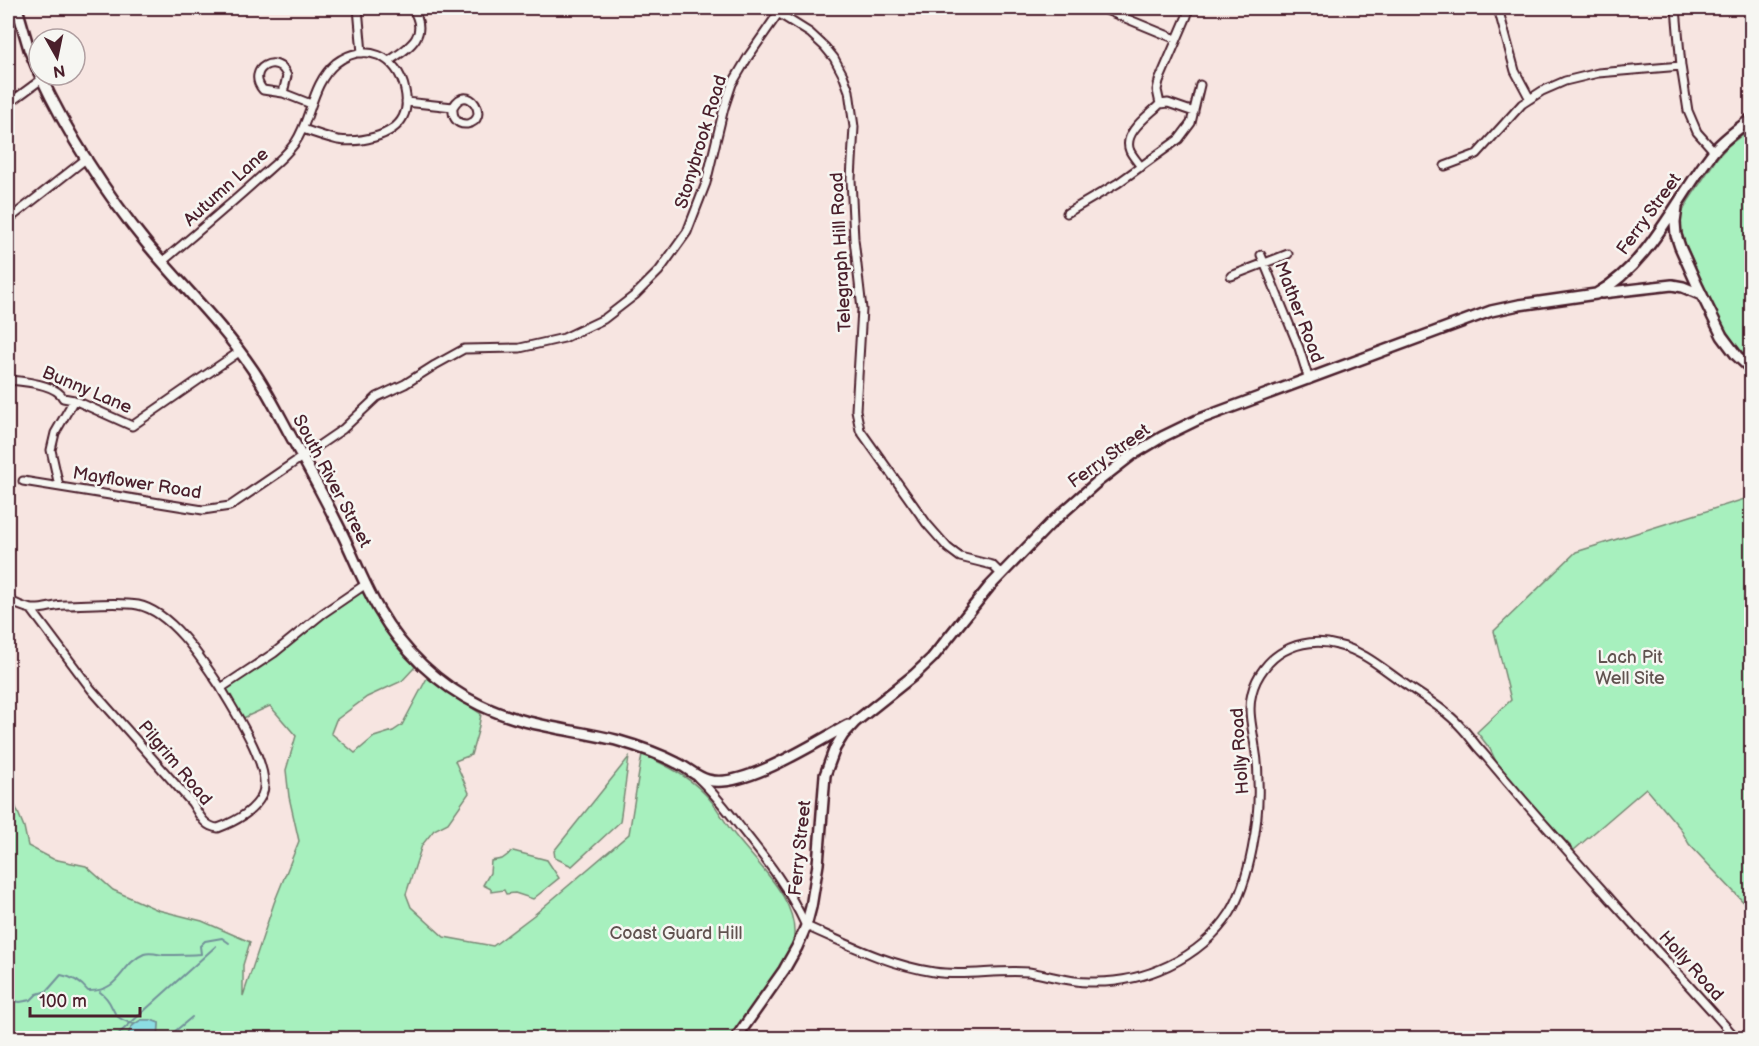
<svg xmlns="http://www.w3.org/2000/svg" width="1759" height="1046" font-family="'Balsamiq Sans',sans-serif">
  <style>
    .green { fill: #a7f0be; stroke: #788874; stroke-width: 1.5 }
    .water { fill: #8cdde3; stroke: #729199; stroke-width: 1.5 }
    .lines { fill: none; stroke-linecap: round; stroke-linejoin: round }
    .stream { stroke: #729199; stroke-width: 2 }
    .street-casing { stroke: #4a1f2b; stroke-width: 11 }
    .secondary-casing { stroke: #4a1f2b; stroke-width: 14 }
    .street { stroke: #f6f6f2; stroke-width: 7 }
    .secondary { stroke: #f6f6f2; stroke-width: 9 }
    .labels { text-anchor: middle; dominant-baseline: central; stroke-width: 5; stroke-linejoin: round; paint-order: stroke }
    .street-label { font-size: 18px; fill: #4a1f2b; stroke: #f6f6f2 }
    .park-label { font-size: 18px; fill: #615350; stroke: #f6f6f2 }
  </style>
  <rect width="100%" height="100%" fill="#f7e5e1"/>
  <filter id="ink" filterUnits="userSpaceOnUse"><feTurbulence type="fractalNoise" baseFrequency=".0167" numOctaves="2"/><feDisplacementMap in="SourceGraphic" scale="12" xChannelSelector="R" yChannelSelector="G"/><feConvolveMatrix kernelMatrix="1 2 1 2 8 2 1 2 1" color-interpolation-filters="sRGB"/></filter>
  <g filter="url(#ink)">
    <path class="green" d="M1751,128V361C1717,330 1702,280 1683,238L1680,225L1682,213L1689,200L1717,158L1728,146Z
      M1751,497V910L1689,844L1680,828L1646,788L1574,850L1499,768L1490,749L1477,732L1511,700L1494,631L1576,552Z
      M354,592L363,593L380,622L415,667L402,681L367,697L336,720L331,733L355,753L374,737L393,731L402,725L427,678L481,714L478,731L471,755L455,761L469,793L448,823L434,830L422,845L406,894L411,907L444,937L493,946L534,915L629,834L642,754C665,765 687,775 704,793C715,803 722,818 731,830C754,862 802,900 793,943C789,961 776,976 765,990C753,1006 742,1022 730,1038H158L159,1023L151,1020H141L128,1034L130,1038H8V797L12,798L24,827L28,846L53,859L86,866L113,890L158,910L202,921L250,942L243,965V996L274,903L299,841L289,797L286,770L296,736L270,706L239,720L221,688Z
      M629,757L620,822L572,866L555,858L554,851Z
      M513,851L547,860L559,878L533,899L515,893L506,894L504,890L491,892V889L483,885L490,873L491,861L502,859Z"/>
    <path class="water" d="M141,1020H151L159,1023L158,1038H130C126,1029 134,1024 141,1020Z"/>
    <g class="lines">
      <path class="stream" d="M100,992C119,1006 105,1016 134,1024
        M8,1000L20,1002L31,1000L37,994L47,991L61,975C73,977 81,982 88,991C121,992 120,964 144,954C150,952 157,954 163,955C175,955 188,955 201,954L200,946L205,941L222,938L229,943
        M114,1038L216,946
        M167,1038L192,1017"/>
      <g class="street-casing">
        <path id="street" d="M358,8L362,53
          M770,8L810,33L825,47L834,58L843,75L849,91L854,127L851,179L854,239L862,309L856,410L860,430L927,524L948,548L960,557L992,565L1001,574
          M1101,8L1176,39
          M1498,8L1515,71L1530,99
          M1676,8L1681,66L1688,111L1697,132L1714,151
          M389,61C410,47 430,35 412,8
          M283,93L263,90C245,69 278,51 287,76L283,93L311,104
          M406,102L453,107C452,116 456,125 467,124C492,120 468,80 453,107
          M8,104L42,79
          M1160,104L1168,103L1194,112
          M1445,166L1477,154L1522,104L1542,91L1565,81L1598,73L1681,66
          M1141,167C1138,162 1133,157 1130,151C1122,133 1148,116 1160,104L1157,90L1159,81L1187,16L1189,8
          M1067,213L1118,183L1179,139L1191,123L1200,85
          M8,220L87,158
          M1261,255L1299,348L1309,380
          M163,261C194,235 225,209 256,181C269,169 284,158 295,143C312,118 311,84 336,63C365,41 398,56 405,90C407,99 407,109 403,117C393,137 358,143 338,140C326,137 314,133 303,129
          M1231,276L1288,254
          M8,380C22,381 56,384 63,398L74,400L132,426L239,352
          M23,481L203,510L230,506L343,429L377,397L405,384L435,365L464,349L520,348L564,338L604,319L635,295L659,271L687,232L706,183L724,108L732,84L748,57L782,8
          M59,486L51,450L55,433L74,400
          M8,600C15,603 25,609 33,609C43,610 54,605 65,605C86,605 118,601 138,605C172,612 203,661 221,688L274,653L322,614L366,584
          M31,609L91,689L192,803C199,814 204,827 218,828C234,822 254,812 262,795C274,770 233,710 221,688
          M698,778C714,793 728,811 741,828C768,862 788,887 806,926C847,944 888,965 934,972C965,977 997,969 1029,972C1049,975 1068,982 1089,982C1143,984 1200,959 1230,913C1250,881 1260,818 1258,781C1258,770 1257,758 1255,747C1253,730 1247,711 1252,693C1256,676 1269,659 1284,651C1300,642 1320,640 1337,645C1361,650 1382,668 1402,682C1422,696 1445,709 1461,727C1469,735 1475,745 1483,753C1522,800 1563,846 1604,892C1647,941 1693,989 1736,1038"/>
      </g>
      <g class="secondary-casing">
        <path id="secondary" d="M17,8L29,49L39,73
          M40,75C67,133 106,194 147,244C182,286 222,324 253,370C266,389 277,411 288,431C305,462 322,493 338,525C352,552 363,583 379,610C402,650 438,685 480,705C523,726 571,729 616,740C637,746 658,753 677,763C688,768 696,777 708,780C743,790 816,742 848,725
          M1677,207L1675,222L1676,235L1680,247L1698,287L1722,336L1737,356L1752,370
          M1602,293L1672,285L1683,287L1702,295
          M736,1038L784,970L797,947L806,926L811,907L818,864L825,775L835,748L843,735L855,722L914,675L932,658L989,587L1049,525L1096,483L1132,455L1162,437L1197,420L1491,311L1519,305L1596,294C1650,264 1676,199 1713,152C1723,139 1739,129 1752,118"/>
      </g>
      <use href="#street" class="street"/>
      <use href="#secondary" class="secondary"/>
    </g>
  </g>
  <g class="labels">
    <g class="street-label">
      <text transform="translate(701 142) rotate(-73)">Stonybrook Road</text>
      <text transform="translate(226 187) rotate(-42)">Autumn Lane</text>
      <text transform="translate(1649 214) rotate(-54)">Ferry Street</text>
      <text transform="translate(841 252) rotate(-93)">Telegraph Hill Road</text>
      <text transform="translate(1299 312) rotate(69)">Mather Road</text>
      <text transform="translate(87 390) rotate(23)">Bunny Lane</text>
      <text transform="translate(1109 456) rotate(-36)">Ferry Street</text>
      <text transform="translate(332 481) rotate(62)">South River Street</text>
      <text transform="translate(137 483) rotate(9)">Mayflower Road</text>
      <text transform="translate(1240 751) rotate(-94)">Holly Road</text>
      <text transform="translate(175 763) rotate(50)">Pilgrim Road</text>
      <text transform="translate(800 848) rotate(-84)">Ferry Street</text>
      <text transform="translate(1691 966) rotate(48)">Holly Road</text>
    </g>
    <g class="park-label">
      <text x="1630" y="657">Lach Pit<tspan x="1630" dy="21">Well Site</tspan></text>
      <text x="676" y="933">Coast Guard Hill</text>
    </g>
  </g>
  <rect width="1759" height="1046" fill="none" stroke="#f6f6f2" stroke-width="30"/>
  <rect x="15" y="15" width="1729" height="1016" fill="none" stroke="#4a1f2b" stroke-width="2" filter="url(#ink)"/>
  <g transform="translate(57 57) rotate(171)"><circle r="28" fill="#f6f6f2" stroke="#b1a0a2" stroke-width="1.5"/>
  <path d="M0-4.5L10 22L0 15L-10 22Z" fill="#4a1f2b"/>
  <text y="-9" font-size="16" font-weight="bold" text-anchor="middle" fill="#4a1f2b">N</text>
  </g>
  <path d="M30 1007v9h110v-9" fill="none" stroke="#4a1f2b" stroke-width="3"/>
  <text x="39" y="1007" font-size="18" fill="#4a1f2b" stroke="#f6f6f2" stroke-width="4.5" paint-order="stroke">100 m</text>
</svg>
